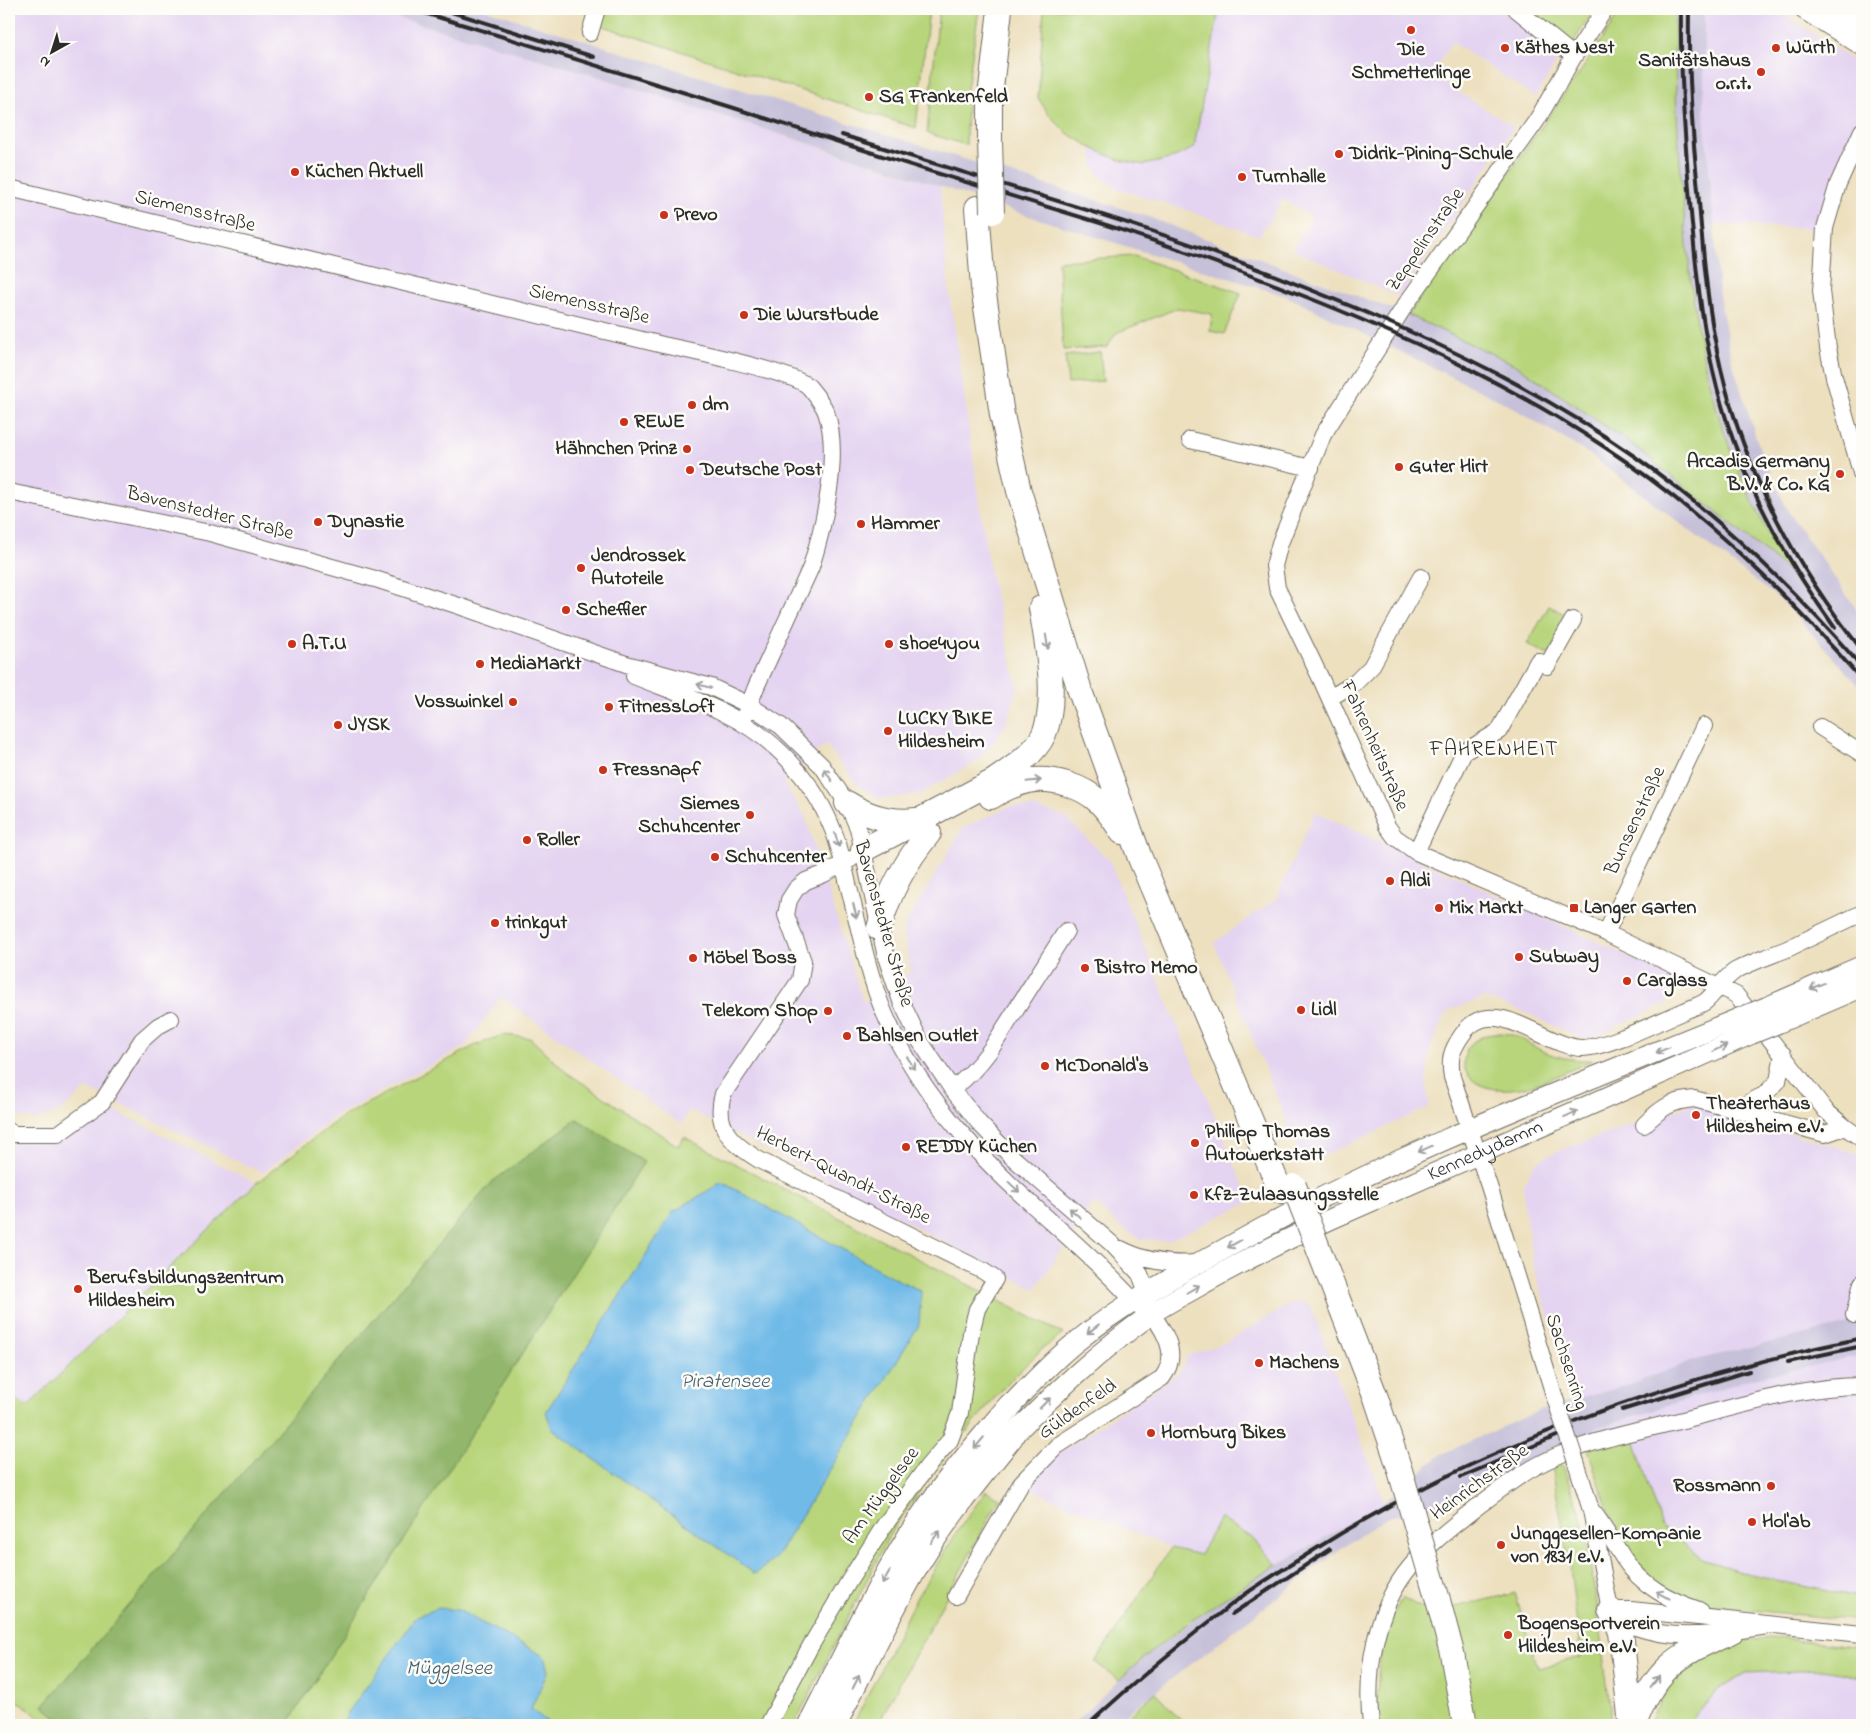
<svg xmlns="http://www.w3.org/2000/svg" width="1871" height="1734" font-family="'Indie Flower',sans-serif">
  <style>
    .built { fill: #e4d3f1 }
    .industrial { fill: #c6c0d9 }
    .green { fill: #b8d57c; stroke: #728054 }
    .forest { fill: #92b66c; stroke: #5e704c }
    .water { fill: #6fbae8; stroke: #4d728a }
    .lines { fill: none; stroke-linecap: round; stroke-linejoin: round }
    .minor-casing { stroke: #6f6a5f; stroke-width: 18 }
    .major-casing { stroke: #6f6a5f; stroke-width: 22 }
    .highway-casing { stroke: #6f6a5f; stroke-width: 26 }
    .minor { stroke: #fff; stroke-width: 16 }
    .major { stroke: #fff; stroke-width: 20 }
    .highway { stroke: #fff; stroke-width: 24 }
    .rail { stroke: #2b2b2b; stroke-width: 4 }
    .minor-bridge-casing { stroke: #6f6a5f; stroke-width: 18; stroke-linecap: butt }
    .major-bridge-casing { stroke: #6f6a5f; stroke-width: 22; stroke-linecap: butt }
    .highway-bridge-casing { stroke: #6f6a5f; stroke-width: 26; stroke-linecap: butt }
    .minor-bridge { stroke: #fff; stroke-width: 16 }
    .major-bridge { stroke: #fff; stroke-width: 20 }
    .highway-bridge { stroke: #fff; stroke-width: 24 }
    .oneway { stroke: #a0a0a0 }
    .poi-dot { fill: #c8321e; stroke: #fdfcf7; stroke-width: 2 }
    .labels { text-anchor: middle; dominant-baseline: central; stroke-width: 5; stroke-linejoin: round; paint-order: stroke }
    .poi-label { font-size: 20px; font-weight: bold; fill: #2b2b2b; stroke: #fdfcf7; text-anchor: start }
    .street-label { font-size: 20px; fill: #2b2b2b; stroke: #fdfcf7 }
    .neighbourhood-label { font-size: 21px; letter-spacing: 1px; fill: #2b2b2b; stroke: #fdfcf7 }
    .water-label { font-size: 21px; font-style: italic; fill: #435d6d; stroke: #fdfcf7 }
  </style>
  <rect width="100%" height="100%" fill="#fdfcf7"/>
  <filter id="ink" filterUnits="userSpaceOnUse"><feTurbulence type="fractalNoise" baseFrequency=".02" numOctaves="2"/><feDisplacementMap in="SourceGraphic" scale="10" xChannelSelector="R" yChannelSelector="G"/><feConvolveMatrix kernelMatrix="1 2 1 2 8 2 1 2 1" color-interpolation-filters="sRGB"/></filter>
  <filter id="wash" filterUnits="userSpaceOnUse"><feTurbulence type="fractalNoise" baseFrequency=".0096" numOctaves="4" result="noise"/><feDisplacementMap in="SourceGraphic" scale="20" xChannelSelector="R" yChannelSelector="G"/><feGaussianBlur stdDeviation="1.12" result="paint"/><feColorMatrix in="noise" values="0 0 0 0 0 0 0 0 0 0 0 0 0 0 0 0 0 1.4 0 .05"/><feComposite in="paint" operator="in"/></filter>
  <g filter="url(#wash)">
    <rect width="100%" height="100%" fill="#ede0bf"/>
    <path class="built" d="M9,9H361L392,16L590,74L940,186L948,283L990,574L1018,688L1005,727L979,760L920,794L880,799L859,786L826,744L783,782L805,816L863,1002L911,972L903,929L963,828L1011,806L1037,808L1065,817L1109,860L1250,1202L1168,1241L1140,1239L1119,1226L1094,1202L1035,1289L690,1110L681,1124L501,997L464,1047L337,1115L263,1173L87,1088L62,1110L37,1120L9,1115Z
      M1219,9H1500L1560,57L1535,97L1452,42L1431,75L1514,127L1400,297L1293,250L1312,217L1283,199L1259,236L1181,208L1118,189L1098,174L1093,164L1092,148L1119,160L1194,148Z
      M1704,9H1777L1862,67V120L1833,180L1820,229L1714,224L1704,116Z
      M1315,812L1678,979L1667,1003L1589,1039L1582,1038L1517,1009L1484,998L1453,1009L1445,1014L1431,1046L1426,1077L1429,1107L1304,1165L1214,943L1276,899Z
      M102,1104L256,1183L26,1407L9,1395V1142H60Z
      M1692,1104L1862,1155V1598L1759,1577L1702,1559L1661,1526L1631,1430L1586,1443L1581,1430L1533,1263L1524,1205V1184L1535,1163L1555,1152Z
      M1295,1301L1310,1305L1384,1502L1277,1565L1251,1537L1220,1518L1200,1555L1171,1548L1026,1487L1057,1455L1180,1372L1188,1355L1225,1343Z
      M1823,1670L1862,1677V1725H1688L1715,1693L1746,1673Z"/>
    <path class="industrial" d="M361,9H484L1146,216L1408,315L1516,365L1633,445L1789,571L1750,495L1724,431L1707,371L1692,289L1681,174L1674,56L1675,9H1704V116L1714,224L1719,294L1731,358L1760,450L1788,511L1862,617V689L1783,602L1592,456L1505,403L1286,296L1035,218L895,171L590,74L392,16Z
      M1862,1321V1355L1750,1379L1596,1428L1545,1452L1480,1487L1428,1508L1388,1517L1344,1546L1112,1725H1072L1140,1660L1237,1589L1384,1502L1442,1454L1538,1411L1621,1387L1696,1360Z"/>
    <path class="green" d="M601,9H929L916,128L597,24Z
      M939,9H979L967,89L966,145L927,133Z
      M1044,9H1219L1194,148L1170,159L1144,165L1119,160L1092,148L1067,133L1050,116L1038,98Z
      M1527,9H1596L1570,46Z
      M1622,9H1675C1674,77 1678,145 1684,213C1689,265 1694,319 1706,370C1723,441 1753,510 1790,572L1633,445L1516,365L1408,315L1581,71Z
      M1134,256L1241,293L1224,334L1210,331L1212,314L1178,308L1116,333L1107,347L1063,350L1058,261Z
      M1100,352L1103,381L1068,384L1065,356Z
      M1549,606L1570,617L1548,655L1527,644Z
      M1493,1033C1520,1032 1525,1044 1547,1053C1563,1059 1577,1060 1593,1060C1564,1072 1531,1092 1498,1089C1476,1088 1456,1073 1467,1049C1472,1040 1484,1036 1493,1033Z
      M503,1035L530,1038L566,1072L678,1146L684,1137L1063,1334L1041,1350L1002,1389L932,1474L891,1532L794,1725H47L23,1704L9,1697V1395L27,1407L256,1183L340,1118L476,1045Z
      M1631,1430L1662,1526L1702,1559L1759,1577L1862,1598V1621L1700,1605C1620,1575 1611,1516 1586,1443Z
      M1562,1466L1580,1511L1593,1581L1610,1706V1725H1378C1376,1693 1377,1660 1387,1629C1391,1618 1397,1608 1402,1597L1430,1613L1515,1593L1538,1668L1581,1657L1571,1576L1552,1467Z
      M986,1491L1000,1498L882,1716L888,1725H853L915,1600L957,1532Z
      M1220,1518L1251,1537L1277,1565C1224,1597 1164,1637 1119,1680L1095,1662L1171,1548L1200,1555Z
      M1770,1637L1862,1648V1677L1823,1670L1746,1673L1715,1693L1688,1725H1650L1652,1714L1672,1683L1695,1658L1731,1642Z
      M1155,1692L1186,1725H1119Z"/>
    <path class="forest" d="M577,1119L644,1162L287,1725H66L43,1706L492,1182Z"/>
    <path class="water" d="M722,1182L894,1278L921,1291L919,1325L775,1559L755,1574L552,1429L546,1412L673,1212Z
      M439,1608L458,1610L544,1656L548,1671L531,1709L551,1725H343L347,1714L417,1616Z"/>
  </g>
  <g filter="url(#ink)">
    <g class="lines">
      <g class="minor-casing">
        <path id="minor" d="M1516,9L1574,56
          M1605,9L1574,56L1537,120L1404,307L1323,435L1280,543L1274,566L1277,588L1321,679L1387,826L1395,837L1416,852L1606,933L1736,995L1826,1111L1845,1127L1862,1139
          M590,33L597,9
          M1862,131L1838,184L1825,228L1821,291L1828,348L1834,377L1862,476
          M9,188C226,241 444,293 663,345C687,350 796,373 809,387C814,393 823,404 826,412C841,454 824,525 811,567L756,687L745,715
          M1190,440L1311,468
          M9,492L210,533L375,579L459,606L626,664L711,687L749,705L781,726L822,766L847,803L858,828L886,957L901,1001L920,1041L952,1089L979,1123L1011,1156L1112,1244L1140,1274L1147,1292L1149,1303
          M634,676C681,695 736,711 775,747C800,769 821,799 833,830C840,847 844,866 848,884C859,926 867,970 883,1010C902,1056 931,1098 963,1135C1014,1195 1078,1240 1131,1298C1142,1310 1154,1314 1163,1331C1172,1348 1174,1362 1162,1378L1057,1446L1022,1482L956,1596
          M1330,698L1356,682L1371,667L1421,577
          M1820,727L1862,754
          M1416,852L1464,752L1499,731L1538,661L1547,666L1573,620
          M1606,933L1704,726
          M952,1089C968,1078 980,1064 991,1049L1066,931
          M1734,1110L1764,1095L1778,1081L1783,1054
          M1644,1125C1660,1109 1670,1101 1694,1099L1825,1134L1845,1127
          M9,1131L13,1134H58L102,1102L142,1040L158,1026L171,1019
          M1121,1249C1146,1262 1171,1265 1199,1263
          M1854,1315L1862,1283
          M1553,1392L1489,1186L1452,1077C1449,1059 1451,1051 1462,1035C1492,990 1544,1047 1582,1048C1606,1048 1658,1022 1682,1012C1689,1008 1700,1006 1706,1001C1716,992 1723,979 1735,971C1751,962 1770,956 1787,949C1812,937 1837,925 1862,913
          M1576,1462L1591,1510L1610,1610C1618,1616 1626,1624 1636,1627C1680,1643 1727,1632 1773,1625
          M1594,1513C1605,1528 1614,1543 1624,1559C1642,1586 1669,1600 1699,1610
          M1610,1610H1631L1862,1634
          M768,1725L810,1647L849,1581L884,1526L927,1467L950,1440L960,1413L971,1333L977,1309L995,1279L983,1271L761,1161C734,1145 713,1129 723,1094L800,980L803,961L786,915L789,900L796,889L806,881L824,874L851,859
          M1371,1725C1365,1672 1375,1609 1410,1567C1429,1544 1454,1525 1477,1507C1502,1488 1528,1468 1557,1456C1601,1437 1649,1429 1695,1417C1749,1403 1806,1386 1862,1386"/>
      </g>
      <g class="major-casing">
        <g id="major">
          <path d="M1804,9L1862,45"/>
          <path d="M1838,9L1862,24"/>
          <path d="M1767,1007L1862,966"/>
          <path d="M1778,1023L1862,987"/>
          <path d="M1010,1406C1031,1384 1052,1361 1076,1342C1126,1301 1183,1272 1239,1241C1399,1152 1571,1087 1740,1018"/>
          <path id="s1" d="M1011,1437C1055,1393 1099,1351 1150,1315C1163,1305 1178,1298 1192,1290C1237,1264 1283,1241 1331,1219L1751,1034"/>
        </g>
      </g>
      <g class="highway-casing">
        <path id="highway" d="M990,140V97L1000,9
          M977,208L983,287L1002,415L1019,491L1080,691L1140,858L1281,1192
          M991,797C1004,789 1019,782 1034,780C1055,778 1083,787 1098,801C1108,810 1115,821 1122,832
          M847,803C869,817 891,823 916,820
          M863,850L994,781C1012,769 1035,754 1044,734C1058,701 1047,643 1041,608
          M879,928C889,892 905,862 929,833
          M1438,1600L1452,1653L1465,1725
          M1610,1610L1621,1632L1631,1725
          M810,1725C842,1663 871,1599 908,1539C937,1491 974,1449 1010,1406
          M834,1725C862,1670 888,1613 920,1560C947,1516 979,1477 1011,1437
          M1634,1725C1654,1669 1678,1654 1731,1632"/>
      </g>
      <use href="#minor" class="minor"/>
      <use href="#major" class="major"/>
      <use href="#highway" class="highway"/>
      <path class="rail" d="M411,9C518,41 625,74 731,107C798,129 865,151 933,172C987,189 1042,205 1097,222C1172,246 1246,273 1319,302C1418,342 1514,387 1603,446C1701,510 1785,592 1862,680
        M442,9L594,57
        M1681,9C1680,73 1685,138 1690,202C1695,258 1700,315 1713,371C1735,467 1778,549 1835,628
        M1689,9C1688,69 1692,130 1698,190C1703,250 1707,310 1721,369C1745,472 1796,568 1862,650
        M842,135C965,174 1090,208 1212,252C1263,270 1314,291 1365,312C1459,352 1550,397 1634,456C1719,516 1794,589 1862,667
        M1788,1362L1862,1346
        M1622,1410L1749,1371
        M1461,1477L1573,1429
        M1232,1614L1330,1549
        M1088,1725C1136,1680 1191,1635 1244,1595C1266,1579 1291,1565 1314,1550C1482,1444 1669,1378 1862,1338"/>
      <g class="minor-bridge-casing">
        <path id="minor-bridge" d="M1553,1392L1576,1462"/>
      </g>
      <g class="major-bridge-casing">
        <path id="major-bridge" d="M1740,1018L1767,1007
          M1751,1034L1778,1023"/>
      </g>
      <g class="highway-bridge-casing">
        <path id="highway-bridge" d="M990,140L992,212
          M1294,1186L1375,1395L1399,1467L1438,1600"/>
      </g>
      <use href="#minor-bridge" class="minor-bridge"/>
      <use href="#major-bridge" class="major-bridge"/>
      <use href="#highway-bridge" class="highway-bridge"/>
    </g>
    <defs><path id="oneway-shaft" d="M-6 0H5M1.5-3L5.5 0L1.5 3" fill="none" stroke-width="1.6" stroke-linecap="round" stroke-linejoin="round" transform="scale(1.25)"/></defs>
    <g class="oneway">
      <use href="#oneway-shaft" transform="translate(1047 642) rotate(81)"/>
      <use href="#oneway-shaft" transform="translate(704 686) rotate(-165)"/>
      <use href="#oneway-shaft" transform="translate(828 775) rotate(-124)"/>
      <use href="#oneway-shaft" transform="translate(1034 781) rotate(-6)"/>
      <use href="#oneway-shaft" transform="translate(837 840) rotate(74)"/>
      <use href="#oneway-shaft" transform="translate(855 911) rotate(76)"/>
      <use href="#oneway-shaft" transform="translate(1817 986) rotate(157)"/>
      <use href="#oneway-shaft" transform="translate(1720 1048) rotate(-24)"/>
      <use href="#oneway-shaft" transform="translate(1663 1050) rotate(158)"/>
      <use href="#oneway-shaft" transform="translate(911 1063) rotate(57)"/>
      <use href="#oneway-shaft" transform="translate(1571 1114) rotate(-24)"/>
      <use href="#oneway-shaft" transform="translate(1425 1149) rotate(156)"/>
      <use href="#oneway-shaft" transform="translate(1014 1187) rotate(43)"/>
      <use href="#oneway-shaft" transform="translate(1075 1213) rotate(-139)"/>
      <use href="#oneway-shaft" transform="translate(1234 1244) rotate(151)"/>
      <use href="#oneway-shaft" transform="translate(1193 1289) rotate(-30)"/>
      <use href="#oneway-shaft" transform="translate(1093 1329) rotate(142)"/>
      <use href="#oneway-shaft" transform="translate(1045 1403) rotate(-45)"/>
      <use href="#oneway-shaft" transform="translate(979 1443) rotate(130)"/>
      <use href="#oneway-shaft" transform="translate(935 1537) rotate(-56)"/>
      <use href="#oneway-shaft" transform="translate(886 1577) rotate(120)"/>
      <use href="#oneway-shaft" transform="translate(1663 1595) rotate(-151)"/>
      <use href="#oneway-shaft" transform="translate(856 1682) rotate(-63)"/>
      <use href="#oneway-shaft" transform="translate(1655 1682) rotate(-53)"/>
    </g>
  </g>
  <g class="poi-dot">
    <circle cx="1411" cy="30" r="5"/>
    <circle cx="1505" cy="48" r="5"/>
    <circle cx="1776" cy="48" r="5"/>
    <circle cx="1761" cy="72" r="5"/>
    <circle cx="869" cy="97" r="5"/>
    <circle cx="1339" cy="154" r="5"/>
    <circle cx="295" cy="172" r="5"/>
    <circle cx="1242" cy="177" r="5"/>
    <circle cx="664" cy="215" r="5"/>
    <circle cx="744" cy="315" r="5"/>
    <circle cx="692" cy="405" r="5"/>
    <circle cx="624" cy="422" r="5"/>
    <circle cx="687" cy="449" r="5"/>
    <circle cx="1399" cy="467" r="5"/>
    <circle cx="690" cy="470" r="5"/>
    <circle cx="1840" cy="474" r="5"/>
    <circle cx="318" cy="522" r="5"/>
    <circle cx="861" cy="524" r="5"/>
    <circle cx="581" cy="568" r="5"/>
    <circle cx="566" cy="610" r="5"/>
    <circle cx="292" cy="644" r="5"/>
    <circle cx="889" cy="644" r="5"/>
    <circle cx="480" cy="664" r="5"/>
    <circle cx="513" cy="702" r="5"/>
    <circle cx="609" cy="707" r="5"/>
    <circle cx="338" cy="725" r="5"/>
    <circle cx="888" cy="731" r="5"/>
    <circle cx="603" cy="770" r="5"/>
    <circle cx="750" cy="815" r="5"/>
    <circle cx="527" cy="840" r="5"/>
    <circle cx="715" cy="857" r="5"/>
    <circle cx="1390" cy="881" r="5"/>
    <circle cx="1439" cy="908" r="5"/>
    <rect x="1569" y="903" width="10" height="10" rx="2.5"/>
    <circle cx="495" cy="923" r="5"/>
    <circle cx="1519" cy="957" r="5"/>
    <circle cx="693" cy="958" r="5"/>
    <circle cx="1085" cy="968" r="5"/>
    <circle cx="1627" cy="981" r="5"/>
    <circle cx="1301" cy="1010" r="5"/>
    <circle cx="828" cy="1011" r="5"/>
    <circle cx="847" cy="1036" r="5"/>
    <circle cx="1045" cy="1066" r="5"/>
    <circle cx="1696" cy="1115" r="5"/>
    <circle cx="1195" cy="1143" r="5"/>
    <circle cx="906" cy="1147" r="5"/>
    <circle cx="1194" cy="1195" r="5"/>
    <circle cx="78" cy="1289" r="5"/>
    <circle cx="1259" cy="1363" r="5"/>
    <circle cx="1151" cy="1433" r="5"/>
    <circle cx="1771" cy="1486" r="5"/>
    <circle cx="1752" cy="1522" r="5"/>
    <circle cx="1501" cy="1545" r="5"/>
    <circle cx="1508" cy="1635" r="5"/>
  </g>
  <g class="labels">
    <g class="poi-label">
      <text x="1515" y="48">Käthes Nest</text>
      <text x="1786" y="48">Würth</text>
      <text x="1411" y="50" text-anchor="middle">Die<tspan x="1411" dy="23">Schmetterlinge</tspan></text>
      <text x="1751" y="61" text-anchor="end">Sanitätshaus<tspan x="1751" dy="23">o.r.t.</tspan></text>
      <text x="879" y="97">SG Frankenfeld</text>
      <text x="1349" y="154">Didrik-Pining-Schule</text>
      <text x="305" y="172">Küchen Aktuell</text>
      <text x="1252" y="177">Turnhalle</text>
      <text x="674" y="215">Prevo</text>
      <text x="754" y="315">Die Wurstbude</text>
      <text x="702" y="405">dm</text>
      <text x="634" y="422">REWE</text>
      <text x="677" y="449" text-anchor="end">Hähnchen Prinz</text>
      <text x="1830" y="462" text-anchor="end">Arcadis Germany<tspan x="1830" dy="23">B.V. &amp; Co. KG</tspan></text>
      <text x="1409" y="467">Guter Hirt</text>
      <text x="700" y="470">Deutsche Post</text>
      <text x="328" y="522">Dynastie</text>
      <text x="871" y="524">Hammer</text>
      <text x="591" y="556">Jendrossek<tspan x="591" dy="23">Autoteile</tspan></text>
      <text x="576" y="610">Scheffler</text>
      <text x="302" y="644">A.T.U</text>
      <text x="899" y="644">shoe4you</text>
      <text x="490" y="664">MediaMarkt</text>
      <text x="503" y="702" text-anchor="end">Vosswinkel</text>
      <text x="619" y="707">FitnessLoft</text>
      <text x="898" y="719">LUCKY BIKE<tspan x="898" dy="23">Hildesheim</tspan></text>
      <text x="348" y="725">JYSK</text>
      <text x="613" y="770">Fressnapf</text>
      <text x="740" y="804" text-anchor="end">Siemes<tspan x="740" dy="23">Schuhcenter</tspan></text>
      <text x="537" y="840">Roller</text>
      <text x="725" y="857">Schuhcenter</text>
      <text x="1400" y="881">Aldi</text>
      <text x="1449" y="908">Mix Markt</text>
      <text x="1584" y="908">Langer Garten</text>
      <text x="505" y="923">trinkgut</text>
      <text x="1529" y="957">Subway</text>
      <text x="703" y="958">Möbel Boss</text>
      <text x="1095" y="968">Bistro Memo</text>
      <text x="1637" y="981">Carglass</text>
      <text x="1311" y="1010">Lidl</text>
      <text x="818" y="1011" text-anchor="end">Telekom Shop</text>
      <text x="857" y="1036">Bahlsen Outlet</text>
      <text x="1055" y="1066">McDonald's</text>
      <text x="1706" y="1104">Theaterhaus<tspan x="1706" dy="23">Hildesheim e.V.</tspan></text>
      <text x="1205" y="1132">Philipp Thomas<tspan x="1205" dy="23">Autowerkstatt</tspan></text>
      <text x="916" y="1147">REDDY Küchen</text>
      <text x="1204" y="1195">Kfz-Zulaasungsstelle</text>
      <text x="88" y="1278">Berufsbildungszentrum<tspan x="88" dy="23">Hildesheim</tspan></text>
      <text x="1269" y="1363">Machens</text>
      <text x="1161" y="1433">Hornburg Bikes</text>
      <text x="1761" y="1486" text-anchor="end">Rossmann</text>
      <text x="1762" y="1522">Hol'ab</text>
      <text x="1511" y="1534">Junggesellen-Kompanie<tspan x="1511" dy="23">von 1831 e.V.</tspan></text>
      <text x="1518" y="1624">Bogensportverein<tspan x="1518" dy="23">Hildesheim e.V.</tspan></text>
    </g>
    <g class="street-label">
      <text transform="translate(195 212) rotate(14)">Siemensstraße</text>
      <text transform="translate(1426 240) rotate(-55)">Zeppelinstraße</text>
      <text transform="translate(589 305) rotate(13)">Siemensstraße</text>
      <text transform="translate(210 514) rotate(14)">Bavenstedter Straße</text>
      <text transform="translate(1374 746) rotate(66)">Fahrenheitstraße</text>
      <text transform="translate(1636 821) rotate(-65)">Bunsenstraße</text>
      <text transform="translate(883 924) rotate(74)">Bavenstedter Straße</text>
      <text stroke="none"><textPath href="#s1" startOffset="559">Kennedydamm</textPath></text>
      <text transform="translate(843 1176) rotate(27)">Herbert-Quandt-Straße</text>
      <text transform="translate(1566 1362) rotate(72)">Sachsenring</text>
      <text transform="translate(1078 1410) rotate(-35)">Güldenfeld</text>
      <text transform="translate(1480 1483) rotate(-36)">Heinrichstraße</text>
      <text transform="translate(882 1496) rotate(-54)">Am Müggelsee</text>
    </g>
    <g class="neighbourhood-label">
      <text x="1494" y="750">FAHRENHEIT</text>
    </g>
    <g class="water-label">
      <text x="725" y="1382">Piratensee</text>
      <text x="449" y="1669">Müggelsee</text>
    </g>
  </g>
  <rect width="1871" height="1734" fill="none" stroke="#fdfcf7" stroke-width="30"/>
  <g transform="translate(52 52) rotate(219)" stroke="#fdfcf7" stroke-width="4" paint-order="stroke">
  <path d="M0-4L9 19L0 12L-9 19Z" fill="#2b2b2b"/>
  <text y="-8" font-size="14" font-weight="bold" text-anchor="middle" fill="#2b2b2b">N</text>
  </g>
</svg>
